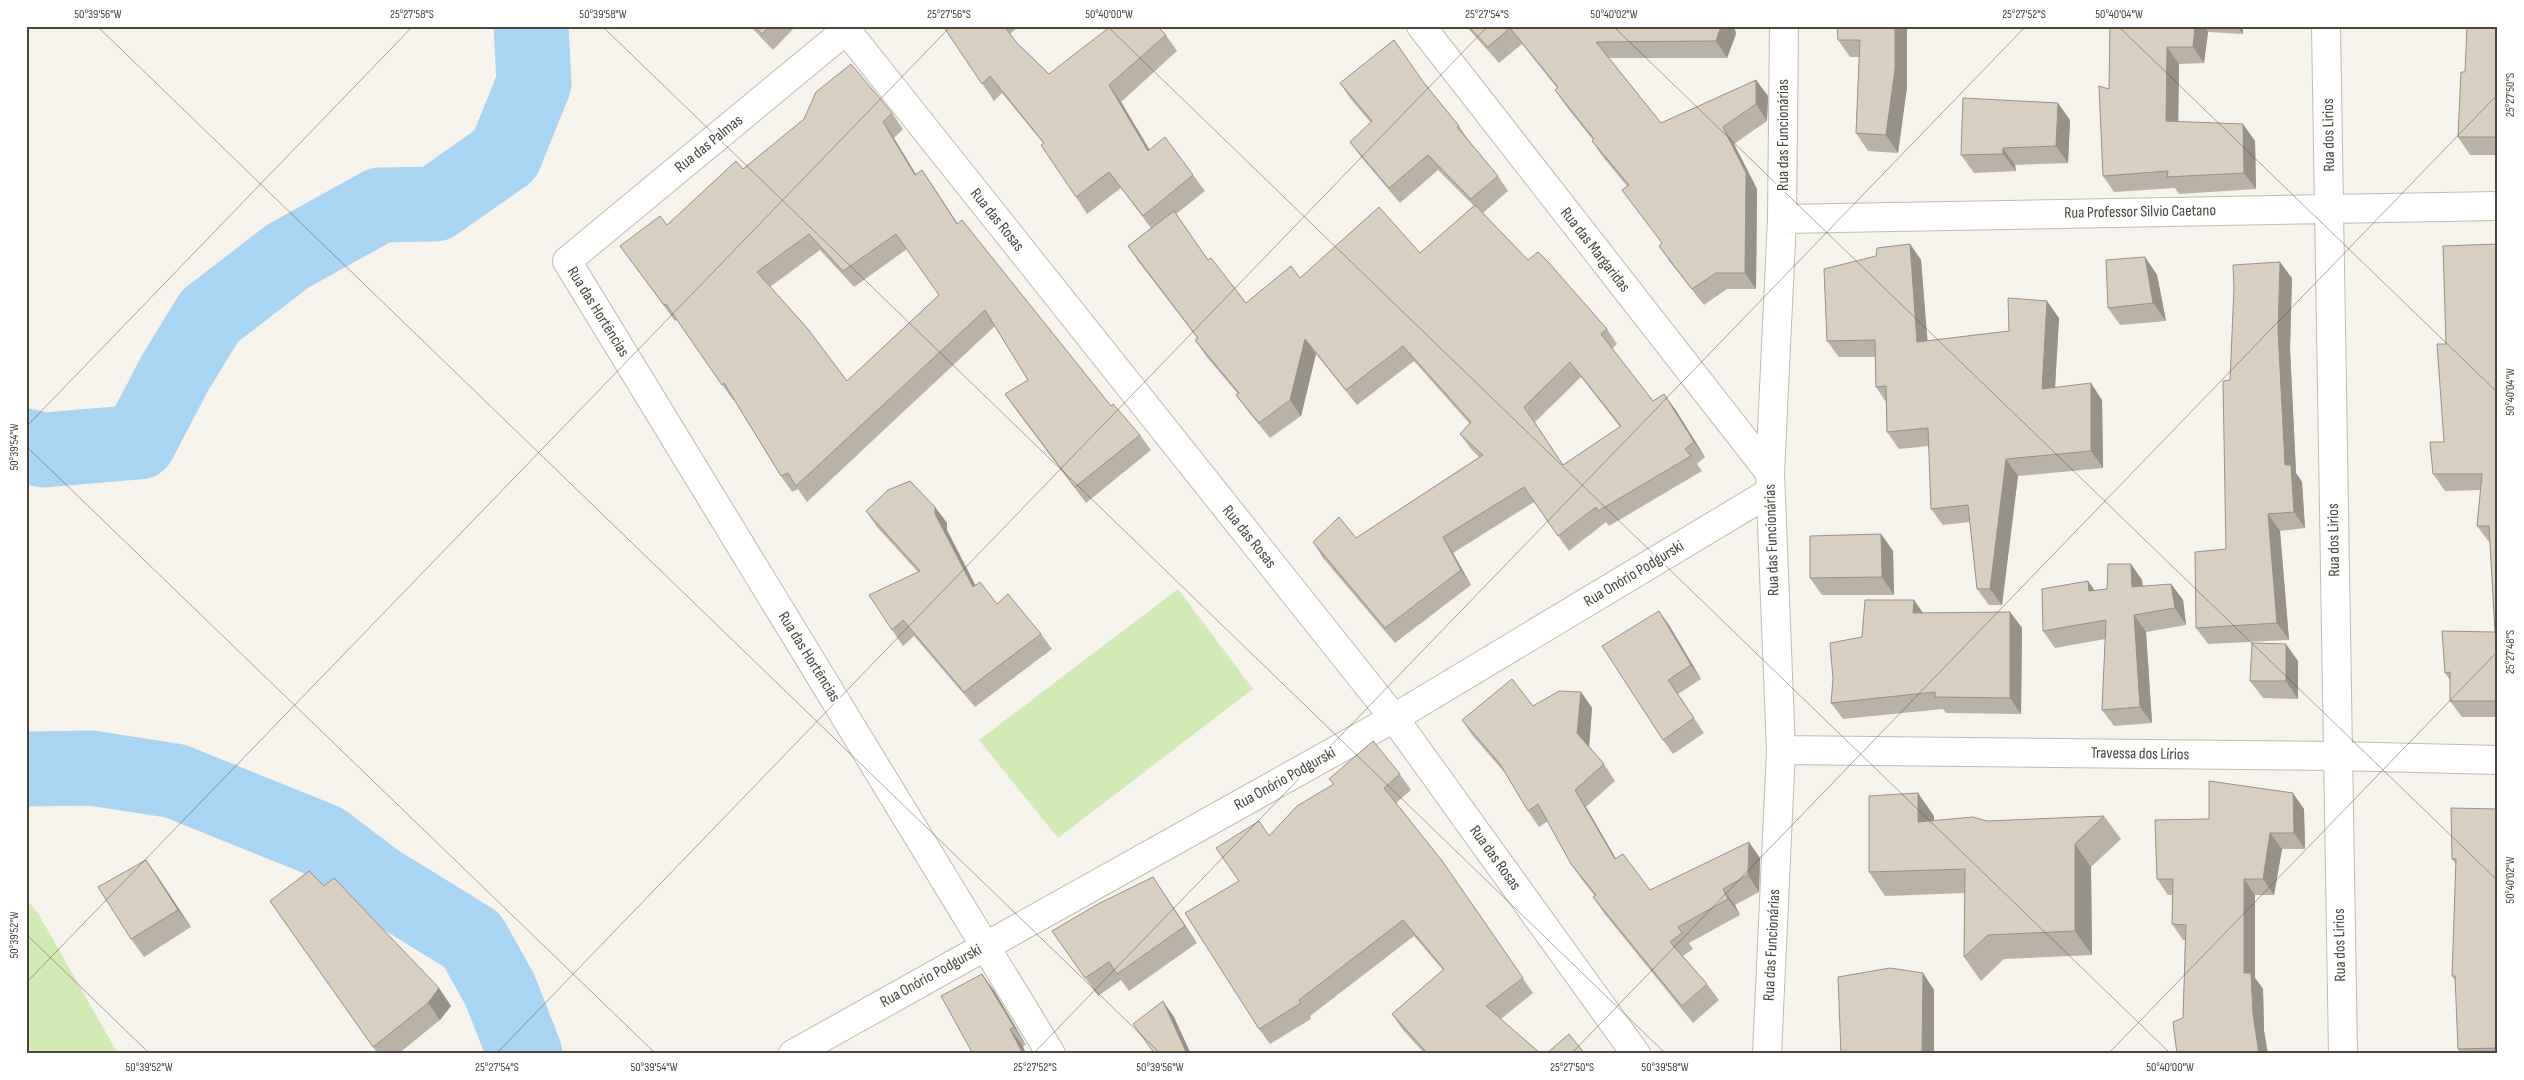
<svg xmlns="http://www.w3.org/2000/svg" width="2524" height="1080" font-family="'Sofia Sans Condensed',sans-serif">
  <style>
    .pitch { fill: #d2eab5 }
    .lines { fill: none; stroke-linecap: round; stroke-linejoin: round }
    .river { stroke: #a9d4f2; stroke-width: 75 }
    .street-casing { stroke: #c2bbae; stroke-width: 30 }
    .street { stroke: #fff; stroke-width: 28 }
    .wall { fill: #bab2a6; fill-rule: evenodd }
    .shaded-wall { fill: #979187 }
    .building { fill: #d8cfc1; stroke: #979187; fill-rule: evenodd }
    .ticks { fill: none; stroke: #4b4439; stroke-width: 1; stroke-opacity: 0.45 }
    .labels { text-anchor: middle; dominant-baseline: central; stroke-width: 4.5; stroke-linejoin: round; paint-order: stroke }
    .street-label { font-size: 16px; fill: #4b4439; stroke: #fff }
    .neatline { fill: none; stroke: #4b4439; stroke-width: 2 }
    .ticks-label { font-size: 12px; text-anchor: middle; fill: #4b4439 }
  </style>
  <rect width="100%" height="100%" fill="#f6f3ec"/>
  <path class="pitch" d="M1178,589L1253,689L1058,838L979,740Z
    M26,899L38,913L118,1054H26Z"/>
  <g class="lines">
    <path class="river" d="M26,446L44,450L139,442L175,373L210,316L288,256L380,205L435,204L505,155L534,83L531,26
      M26,769L91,768L175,781L324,841L378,882L472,940L500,990L525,1054"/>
    <g class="street-casing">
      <path id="street" d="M851,26L567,261L1051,1054
        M1421,26L1770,473
        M2326,26L2343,1054
        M847,31L1394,718L1636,1054
        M1782,219L2498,206
        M1781,750L2336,756L2498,760
        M793,1054L1394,718L1770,492
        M1767,1054L1781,750L1770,473L1782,219L1784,26"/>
    </g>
    <use href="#street" class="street"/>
  </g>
  <path class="wall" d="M750,26H796L773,50Z
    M943,26H1019L1010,34L1017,43L1049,74L1166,35L1177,51L1121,102L1150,150L1193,175L1205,191L1176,214L1208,260L1246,303L1300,278L1420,253L1474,206L1438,170L1400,203L1361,157L1350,142L1371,123L1350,98L1340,83H1424L1459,126L1469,141L1498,176L1508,191L1483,213L1528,260L1607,329L1617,344L1612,349L1653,401L1675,409L1705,457L1697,464L1702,471L1609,526L1606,522L1569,551L1534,502L1453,553L1471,585L1395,643L1323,558L1313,542L1356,538L1479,457L1471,449L1460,434L1470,424L1414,361L1357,405L1316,354L1301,416L1270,438L1247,410L1236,395L1238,394L1206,356L1195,340L1198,339L1138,261L1128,246L1151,228L1121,188L1087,214L1076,197L1043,143L1002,93L994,101ZM1581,377L1620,427L1563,465L1535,422Z
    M1466,26H1734L1736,34L1727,58H1609L1661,123L1756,80L1768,96L1767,121L1734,144L1757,189L1756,289H1727L1704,305L1670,262L1659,246L1662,243L1622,190L1627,186L1603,157L1592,141L1593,140L1566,106L1555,90L1557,88L1522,44L1499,63Z
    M1907,26V87L1898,153L1868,151L1856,133L1859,57H1850L1838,40Z
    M2110,26H2243V34L2208,32L2204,63L2179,64L2178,122L2255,141L2256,189L2179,194L2175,188L2114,192L2103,176L2109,89Z
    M2498,26V155H2470L2458,137L2465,72Z
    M892,113L903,129L894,138L916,175L922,170L958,224L1111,406L1140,435L1151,450L1086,503L1016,410L1005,394L1028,380L995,326L807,502L798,489L792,492L781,476L734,400H733L677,320L675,321L620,246L667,225L743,169ZM907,249L939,295L847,381L770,287L820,250L854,287Z
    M2070,120L2068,163L2015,165L2016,171L1974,173L1961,155Z
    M1910,244L1921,260L1927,341L2009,331L2059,318L2055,387L2102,400L2103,468L2018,476L2002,605H1989L1977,589L1970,522L1943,525L1931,509L1929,446L1899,449L1887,432L1886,402L1876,387L1875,357H1839L1827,341L1876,256Z
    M2498,244V717H2462L2450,701V680L2445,673L2495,632L2490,542H2489L2477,526L2481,490L2445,491L2433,474L2444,442L2446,344Z
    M2145,257L2157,275L2166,321L2120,325L2108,308Z
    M2292,278L2290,348L2296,473L2302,482L2305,528L2280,531L2289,640L2208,644L2196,628L2226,549L2230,380Z
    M935,507L947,523V530L975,585L997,604L1041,634L1052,649L975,707L914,636L903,646L892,630L918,572L877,527L866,511Z
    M1881,534L1893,551L1894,595H1822L1810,578Z
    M2142,580L2143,586L2171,584L2183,600L2186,625L2146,632L2152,723L2114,726L2102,710L2105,639L2055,648L2043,631L2088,581L2095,591L2107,589Z
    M1914,600L1923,613L2010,612L2022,628L2021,714L1946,713L1943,709L1843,719L1831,703L1862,637Z
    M1669,625L1701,679L1678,694L1704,733L1673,754L1663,740Z
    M2298,661V699L2263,698L2250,681Z
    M1581,692L1592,708L1589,746L1604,764L1615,781L1586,807L1616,859L1650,890L1760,858L1759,892L1735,905L1740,915L1689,943L1693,949L1683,956L1707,984L1719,1000L1693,1023L1604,913L1593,897L1595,896L1583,881L1571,864L1548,821L1539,827L1528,811L1505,773L1473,736L1462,720L1533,706Z
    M1400,774L1411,790L1396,803L1443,862L1533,993L1501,1019L1541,1054H1425L1403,1030L1392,1014L1443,970L1414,936L1310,1016L1311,1019L1270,1044L1259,1029L1239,881L1270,836L1333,784L1329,779Z
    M2304,809L2305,849H2282L2274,895H2255V978L2263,989L2264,1030L2183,1018L2185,940H2183L2172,924L2173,895H2168L2157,879L2209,819Z
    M2498,809V1054H2461L2458,1049L2456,982L2452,976L2456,864L2452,859Z
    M1934,816V821H1987L2104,816L2121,839L2091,867L2092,955L2004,959L1981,981L1964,957L1965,893L1885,896L1869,872Z
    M146,860L191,927L144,957L131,939Z
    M324,886L439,988L451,1006L440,1020L398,1054H378L270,901Z
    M1165,895L1197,943L1129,991L1121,980L1098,996L1052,931Z
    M1923,973L1934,990V1054H1841Z
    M982,974L995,992L1026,1045L1023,1046L941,996Z"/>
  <path class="shaded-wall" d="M1721,26H1734L1736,34L1727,58L1716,41Z
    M1895,26H1907V87L1898,153L1886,135Z
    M2195,26H2204L2208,32L2204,63L2193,47Z
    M2237,26H2243V34Z
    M2167,47L2179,64L2178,138L2166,121Z
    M1756,80L1768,96L1767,121L1756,104Z
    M1109,85L1121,102L1160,168L1148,151Z
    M2058,103L2070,120L2068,163L2056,146Z
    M883,122L894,138L926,191L915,175Z
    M2243,124L2255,141L2256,189L2244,173Z
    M1723,127L1734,144L1757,189L1756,289L1745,273Z
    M2003,148L2015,165L2016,171L2003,154Z
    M922,170L933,186L968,240L957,224Z
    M1910,244L1921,260L1929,359L1917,342Z
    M2145,257L2157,275L2166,321L2153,303Z
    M2280,262L2292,278L2290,348L2296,473L2302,482L2305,528L2294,512L2285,465L2278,331Z
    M2047,301L2059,318L2054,405L2042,389Z
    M1305,339L1316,354L1301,416L1290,400Z
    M2091,383L2102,400L2103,468L2091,451Z
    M1664,394L1675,409L1705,457L1694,442Z
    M2006,459L2018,476L2002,605L1990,589Z
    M935,507L947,523V530L984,602L973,587L935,514Z
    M2268,514L2280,531L2289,640L2277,623Z
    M1881,534L1893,551L1894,595L1882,577Z
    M1443,537L1453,553L1471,585L1461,570Z
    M2131,564L2142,580L2144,604L2132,587Z
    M2088,581L2099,597L2089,591Z
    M2171,584L2183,600L2186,625L2175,608Z
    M1914,600L1925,616L1913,613Z
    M1659,611L1669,625L1701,679L1691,665Z
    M2010,612L2022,628L2021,714L2010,698Z
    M2134,615L2146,632L2152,723L2140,707Z
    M2286,644L2298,661V699L2286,681Z
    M1581,692L1592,708L1589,749L1577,733Z
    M1575,790L1586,807L1626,876L1615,859Z
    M1918,793L1934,816V846L1918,822Z
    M2293,793L2304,809L2305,849L2294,833Z
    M2270,833L2282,849L2274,895L2263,879Z
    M1749,842L1760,858L1759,892L1748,875Z
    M2075,844L2091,867L2092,955L2075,931Z
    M146,860L158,877L191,927L178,910Z
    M1153,877L1197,943L1185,926Z
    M2244,879L2255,895V978L2263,989L2264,1030L2268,1054H2259L2244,973Z
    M1723,889L1735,905L1740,915L1728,899Z
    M1923,973L1934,990V1054H1923L1922,1052Z
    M982,974L995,992L1026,1045L1014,1027Z
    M439,988L451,1006L440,1020L428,1003Z
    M1163,1001L1174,1017L1191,1054H1187Z
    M1010,1029L1023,1046L1026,1054H1023Z"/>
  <path class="building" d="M754,26H770L762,34Z
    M943,26H1004L1017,43L1049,74L1111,26H1157L1166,35L1109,85L1148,151L1165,137L1193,175L1143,216L1109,172L1076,197L1041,145L1044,143L990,76L982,84Z
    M1468,26H1721L1716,41L1596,42L1661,123L1756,80V104L1723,127L1746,173L1745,273H1716L1692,289L1659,246L1662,243L1622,190L1629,185L1592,141L1594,139L1555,90L1558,87L1510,28L1488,47Z
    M1837,26H1895V69L1886,135L1856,133L1860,40H1838Z
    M2110,26H2195L2193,47H2167L2166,121L2243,124L2244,173L2167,177L2168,171L2103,176L2099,86L2109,89Z
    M2467,26H2498L2497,137H2458L2461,72H2465Z
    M1394,40L1424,83L1459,126L1457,127L1498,176L1471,199L1428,155L1389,188L1350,142L1372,121L1340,83Z
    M851,64L892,113L883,122L915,175L922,170L957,224L962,220L1111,406L1113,404L1140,435L1075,487L1005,394L1028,380L985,310L796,486L788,473L781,476L724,383L722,385L666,304L664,305L620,246L660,216L667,225L736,161L743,169L804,119L816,92ZM809,234L843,271L896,234L939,295L847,381L808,329L757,272Z
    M1963,98L2058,103L2056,146L2003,148V154L1961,155Z
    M1475,205L1528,260L1538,252L1549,263L1607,329L1601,334L1653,401L1664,394L1694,442L1685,449L1691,456L1598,511L1596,507L1558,536L1524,487L1443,537L1461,570L1385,628L1313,542L1339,517L1356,538L1483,455L1460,434L1471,422L1403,346L1346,390L1305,339L1290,400L1259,423L1236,395L1239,393L1195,340L1198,338L1128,246L1174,211L1208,260L1211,258L1246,303L1291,266L1300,278L1379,207L1420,253ZM1570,362L1621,426L1563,465L1524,407Z
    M1910,244L1917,342L2009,331L2008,298L2047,301L2042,389L2091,383V451L2006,459L1990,589H1977L1968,505L1931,509L1928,428L1887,432L1886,386L1876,387L1875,340L1827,341L1824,269L1876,256L1877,248Z
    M2498,244V701H2450V672L2445,673L2442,631L2495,632L2489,526H2477L2482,474H2433L2430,442H2444L2437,344H2446L2443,246Z
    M2145,257L2153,303L2108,308L2106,260Z
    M2280,262L2278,331L2285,465H2291L2294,512L2268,514L2277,623L2196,628L2195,552L2226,549L2223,381L2230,380L2234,288L2233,265Z
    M910,481L935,507V514L973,587L980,582L997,604L1008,594L1041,634L964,692L903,620L892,630L869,595L920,571L866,511L888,490Z
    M1881,534L1882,577L1810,578V536Z
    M2108,564H2131L2132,587L2171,584L2175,608L2134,615L2140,707L2102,710L2106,620L2043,631L2042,589L2088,581L2089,591L2107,589Z
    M1865,600H1914L1913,613L2010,612V698L1935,697V692L1831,703L1833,679L1830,643L1862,637Z
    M1659,611L1691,665L1668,680L1694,718L1663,740L1602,646Z
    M2252,643L2286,644V681H2250Z
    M1512,679L1533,706L1559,691L1581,692L1577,733L1604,764L1575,790L1615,859L1623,854L1650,890L1749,842L1748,875L1723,889L1728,899L1678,927L1682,933L1670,942L1707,984L1682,1006L1593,897L1596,895L1571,864L1538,804L1528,811L1500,764L1462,720Z
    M1373,741L1400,774L1384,788L1443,862L1523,978L1486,1006L1541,1054H1428L1392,1014L1444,969L1403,920L1299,1000L1301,1003L1259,1029L1185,913L1239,881L1216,848L1259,821L1269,836L1297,806L1334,784L1329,779Z
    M2209,781L2293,793L2294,833H2270L2263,879H2244V973H2251L2253,1014L2259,1054H2177L2173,1022L2183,1018L2186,925L2172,924L2173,879H2157L2155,820L2209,819Z
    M1918,793V822L1973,817L1987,821L2104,816L2075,844V931L1988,935L1964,957L1965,869L1869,872V796Z
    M2451,808L2498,809V1048L2458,1049L2455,976H2452L2456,859H2452Z
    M146,860L178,910L131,939L98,887Z
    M309,871L324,886L334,878L439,988L428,1003L373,1047L270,901Z
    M1153,877L1185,926L1117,974L1109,962L1085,978L1052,931L1098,904Z
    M1890,968L1923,973L1922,1052H1893V1054H1841L1838,977Z
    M982,974L1014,1027L1010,1029L1023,1054H973L941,996Z
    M1163,1001L1187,1054H1155L1133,1024Z
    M1569,1034L1585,1054H1546Z"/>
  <path class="ticks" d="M97,26L1161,1054M602,26L1666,1054M1107,26L2171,1054M1613,26L2498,881M2118,26L2498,393M26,427L413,26M26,446L656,1054M26,934L150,1054M26,983L951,26M496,1054L1488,26M1033,1054L2026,26M1571,1054L2498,94M2108,1054L2498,651"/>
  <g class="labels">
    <g class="street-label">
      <text transform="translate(1783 135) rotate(-90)">Rua das Funcionárias</text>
      <text transform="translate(2329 135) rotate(-91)">Rua dos Lirios</text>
      <text transform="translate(709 144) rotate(-39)">Rua das Palmas</text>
      <text transform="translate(2140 212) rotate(-1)">Rua Professor Silvio Caetano</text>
      <text transform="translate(997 220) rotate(51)">Rua das Rosas</text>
      <text transform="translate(1595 250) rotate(52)">Rua das Margaridas</text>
      <text transform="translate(598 312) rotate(58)">Rua das Hortências</text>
      <text transform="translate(1249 537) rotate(51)">Rua das Rosas</text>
      <text transform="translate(1772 540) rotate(-92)">Rua das Funcionárias</text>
      <text transform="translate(2334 540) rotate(-91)">Rua dos Lirios</text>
      <text transform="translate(1634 574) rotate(-31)">Rua Onório Podgurski</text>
      <text transform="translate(809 657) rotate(58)">Rua das Hortências</text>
      <text transform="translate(2140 754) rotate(1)">Travessa dos Lírios</text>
      <text transform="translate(1285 779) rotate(-29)">Rua Onório Podgurski</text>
      <text transform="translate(1495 858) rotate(54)">Rua das Rosas</text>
      <text transform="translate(1772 945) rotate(-87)">Rua das Funcionárias</text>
      <text transform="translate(2340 945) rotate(-91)">Rua dos Lirios</text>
      <text transform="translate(931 976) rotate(-29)">Rua Onório Podgurski</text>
    </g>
  </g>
  <rect width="2524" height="1080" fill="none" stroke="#ffffff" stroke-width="55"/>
  <rect x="28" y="28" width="2468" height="1024" class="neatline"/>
  <g class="ticks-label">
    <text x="98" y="18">50°39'56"W</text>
    <text x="412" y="18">25°27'58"S</text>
    <text x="603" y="18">50°39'58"W</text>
    <text x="949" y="18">25°27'56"S</text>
    <text x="1109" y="18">50°40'00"W</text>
    <text x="1487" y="18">25°27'54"S</text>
    <text x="1614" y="18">50°40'02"W</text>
    <text x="2024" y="18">25°27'52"S</text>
    <text x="2119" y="18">50°40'04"W</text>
    <text transform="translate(2510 95) rotate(-90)" y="4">25°27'50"S</text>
    <text transform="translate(2510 392) rotate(-90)" y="4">50°40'04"W</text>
    <text transform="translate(14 447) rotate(-90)" y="4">50°39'54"W</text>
    <text transform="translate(2510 652) rotate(-90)" y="4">25°27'48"S</text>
    <text transform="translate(2510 880) rotate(-90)" y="4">50°40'02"W</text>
    <text transform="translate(14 935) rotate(-90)" y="4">50°39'52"W</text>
    <text x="149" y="1071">50°39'52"W</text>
    <text x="497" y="1071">25°27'54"S</text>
    <text x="654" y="1071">50°39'54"W</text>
    <text x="1035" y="1071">25°27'52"S</text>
    <text x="1160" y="1071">50°39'56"W</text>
    <text x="1572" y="1071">25°27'50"S</text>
    <text x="1665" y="1071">50°39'58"W</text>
    <text x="2170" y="1071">50°40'00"W</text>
  </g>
</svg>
